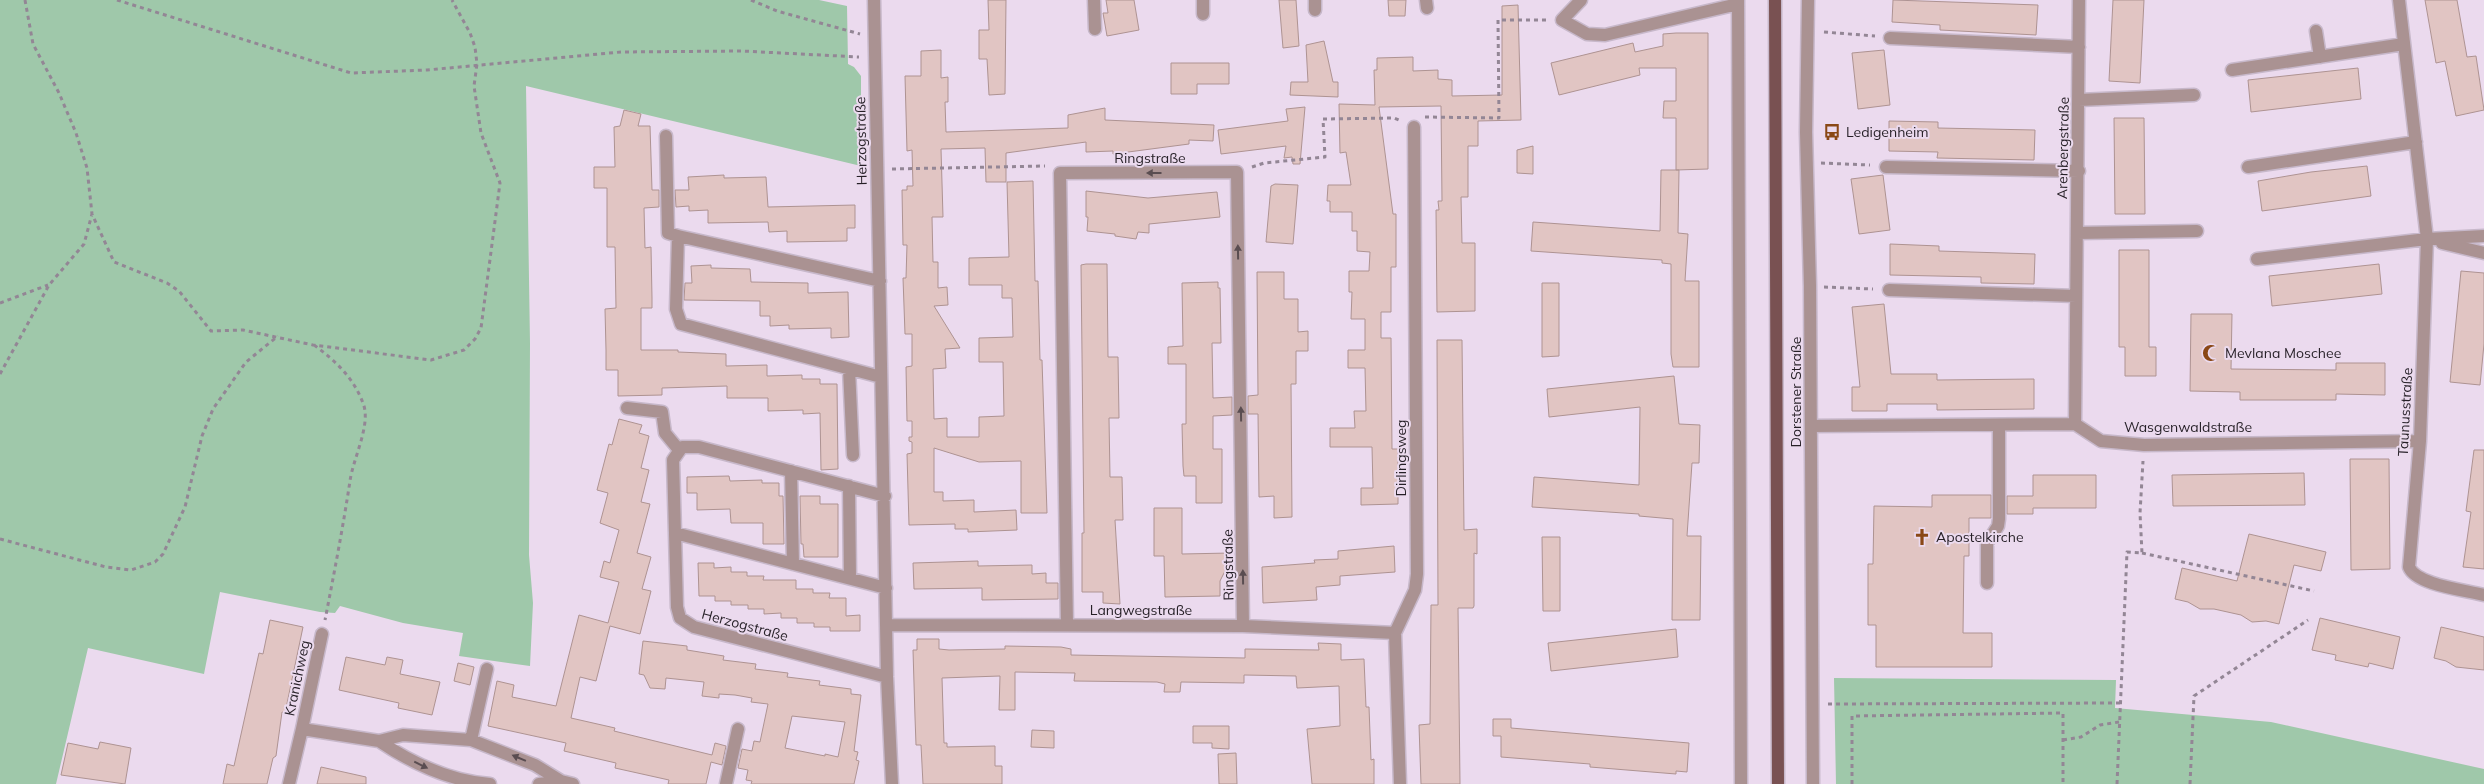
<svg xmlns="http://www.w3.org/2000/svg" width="2484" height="784" font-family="Mulish,sans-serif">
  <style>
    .green { fill: #9fc8aa }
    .building { fill: #e1c5c3; stroke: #ae9392; fill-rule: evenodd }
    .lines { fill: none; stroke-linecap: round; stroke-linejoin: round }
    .minor-casing { stroke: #c7b8ca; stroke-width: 15 }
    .major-casing { stroke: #c7b8ca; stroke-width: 15 }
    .path { stroke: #938695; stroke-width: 3; stroke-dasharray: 4 4; stroke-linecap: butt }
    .minor { stroke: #aa9292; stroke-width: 12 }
    .major { stroke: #795152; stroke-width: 12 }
    .oneway { fill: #5a4d51 }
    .labels { text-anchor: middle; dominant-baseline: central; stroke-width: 4; stroke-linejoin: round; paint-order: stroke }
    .poi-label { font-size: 14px; fill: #251f26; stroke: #ebdaee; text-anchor: start }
    .street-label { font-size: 14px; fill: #251f26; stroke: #ebdaee }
  </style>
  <rect width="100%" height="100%" fill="#ebdaee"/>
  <path class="green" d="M0,0H819L847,6L848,64L854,67L861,76V166L526,86L530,343L529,555L533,603L530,666L459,656L463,633L403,623L340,606L335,613L320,612L220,592L204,674L88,648L56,784H0Z
    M1834,678L2116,680L2115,708L2271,722L2484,769V784H1836Z"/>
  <path class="building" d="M988,0H1006L1005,94L989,95L987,59H979V30H989Z
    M1106,0H1134L1139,30L1107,36L1103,13H1108Z
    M1279,0H1296L1299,46L1283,48Z
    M1388,0H1406L1405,16H1389Z
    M1893,0L2038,5L2036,35L1940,30V25L1892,22Z
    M2113,0H2144L2140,83L2109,81Z
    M2425,0H2457L2467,57L2476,56L2484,110L2456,116L2445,61L2436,63Z
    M1518,5L1521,120L1478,121V146H1468V197H1461L1462,243H1475V311L1437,312L1436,210H1439L1438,201H1442L1441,106L1379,107L1393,214H1396V267H1391V312H1381V338H1391L1392,449H1398V504L1361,505V488H1373L1372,447H1330V428H1355L1354,411H1366L1365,368H1348V350H1365V319H1351L1352,292H1349V271H1369L1370,252L1357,251V231H1352V212H1330V201H1327L1328,185H1351L1346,152L1340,153L1339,104L1375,105L1374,70H1377V58L1413,57V71L1438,70V79L1452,80V96L1502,95V6Z
    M1676,33H1708V169L1676,170V118H1663L1664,101H1676V68H1639L1640,75L1559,95L1551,63L1633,43L1635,52L1663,46V34Z
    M1324,41L1333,82H1338V97L1290,95L1291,82H1308L1306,45Z
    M941,50V78L948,77V102H945L946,132L1068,128V115L1105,108V120L1214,125L1213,141L1189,140V144L1113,154V151L1086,152V142L1006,153V182H986L985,148L941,149L943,217H932L933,262H938V288L947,287L948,305L934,306L960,348L945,349L946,368L933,369L934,419L947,418V437H979V417L1004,416L1003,362H979V338L1013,337L1012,298H1002V285H969V258L1009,257L1007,182L1033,181L1035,281H1038L1040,360H1042L1047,513H1021V461L979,462L934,448V492H943V501L974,500V512L1016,510L1017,530L968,532V529H955V524L909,525L907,454L912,453V442L909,441V437H912V421H907L906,367L912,366V334H905L903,278H906L907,245H903L902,190H907V186H913L912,150L907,151L905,76H921V51Z
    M1884,50L1890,105L1858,109L1852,53Z
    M1171,63H1229V84H1197V94H1171Z
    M2358,68L2361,99L2251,112L2248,80Z
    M1305,107L1300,164H1293L1292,157L1284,158L1286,146L1221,154L1218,130L1288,121L1286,109Z
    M624,110L641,114L638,126H650L652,190H659V207L644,208L645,248L651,247L652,298V308H641V350H678V352L726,354V366L767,365V376L802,375V379H820V384H837L838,469L821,470L820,413L803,414V410L768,411V398H727V386L662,388V395L618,396V370H606V350L605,309L616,308L615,247H607V188H594V167H615L614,127L620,126Z
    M2114,118H2144L2145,214H2115Z
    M1889,121L1938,122V128L2035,130L2034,160L1937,158L1938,152L1889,151Z
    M1533,146V174L1517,173V150Z
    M2367,166L2371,196L2262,211L2258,181L2311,172Z
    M1661,170H1679L1678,233L1688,234L1685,281H1699V367H1673L1671,354V264L1662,263V260L1531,251L1533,222L1660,231Z
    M724,175V178L766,177L768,207L855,205V228H847V241L787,242V231L769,232L768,222L708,223V210L689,211V206L676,207L675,190H689L688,177Z
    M1883,175L1890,230L1859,234L1851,179Z
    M1275,184L1298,185L1293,244L1266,242L1271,186Z
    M1086,191L1148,198L1217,192L1220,217L1149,224V233L1138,232L1136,239L1115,236V234L1087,231L1088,217H1086Z
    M1890,244L1939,246V251L2035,254L2034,284L1981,283V277L1890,275Z
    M2119,250H2149V347H2156V376H2125V347H2119Z
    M1086,264H1107L1108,357H1118L1119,418H1109L1110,477H1122L1123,520H1115L1120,604L1103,603V592H1082V533H1084L1081,265Z
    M2379,264L2382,294L2272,306L2269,276Z
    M711,265V268L750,269L751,282L808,283V293L848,292L849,337L831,338V328L789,329V325L770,326V316H760V301L684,300L685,283H692L691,266Z
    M2461,271L2484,273V344L2480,385L2450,382Z
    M1257,272H1284V299H1298V332L1308,331V351H1296V384H1291L1292,517L1274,518V496L1259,497L1258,414H1248V396L1258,395Z
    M1218,282V288H1220L1221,343H1212L1213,398L1232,397V415L1213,416V449H1222V503H1196V476H1184L1183,466L1182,424H1186V364H1168V347L1183,346L1182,283Z
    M1542,283H1559V356L1542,357Z
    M1884,304L1891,374H1937V380L2034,379V409L1937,410V404H1887V411H1852V387H1860L1852,307Z
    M2191,314H2232L2231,369L2336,370V363H2385V395L2336,394V400H2240V392L2190,391Z
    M1437,340H1462L1464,530L1477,529V554L1474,553V606L1473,608H1458L1460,784H1421L1419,725L1430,724L1431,605H1438Z
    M1674,376L1679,424L1700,425L1699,463H1692L1687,536H1701L1700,620H1672L1673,519L1639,516V514L1532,507L1534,477L1639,485L1640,407L1549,417L1547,389Z
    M619,419L642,425L639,433L649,436L641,468L649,470L641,502L650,504L637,553L651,557L642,589L651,591L640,634L610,626L596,681L580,677L571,718L615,728L614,731L712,755L715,743L726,746L722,765L711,762L706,784H668L669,780L615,768L616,763L564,751L566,743L488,726L497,681L514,685L512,697L556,706L579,615L608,623L619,582L600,577L604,561L610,563L619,530L600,523L608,493L597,490L609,444L612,445Z
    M2474,450H2484V569L2463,567L2471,512L2466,511Z
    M2350,459H2389L2390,569L2351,570Z
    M2304,473L2305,505L2173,506L2172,475Z
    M2033,475H2096V508H2033V514H2007V496H2033Z
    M729,476L730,481L762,480V483H779V496H783L784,544H763V523H731L730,509L697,510V493H687V477Z
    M1932,495H1991V518H1969V556H1964L1963,633H1992V667H1876V625H1868V564H1873L1874,506L1932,507Z
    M800,496H820V504H838V557H804L803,544H801Z
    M1154,508H1182V554L1230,553L1231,569H1226L1220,581V596L1165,597L1164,556H1154Z
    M2249,534L2326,552L2321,571L2294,565L2279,624L2266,621L2252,622L2241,615L2214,609H2200L2188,602L2175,599L2182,568L2237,581Z
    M1542,537H1560V611H1543Z
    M1394,546L1395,572L1340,576V585L1316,587L1317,600L1263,603L1262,567L1315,563L1314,560L1338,559V551Z
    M978,561V566L1032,565V574L1046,573V583H1058V599L982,600V588L914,589L913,563Z
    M698,563H714V568L731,567V572H747V576H764L763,580H796V589H813V593H830L829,598H846V616L860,615V631H830V627H814V623H797V618H781V613L764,614V609H748V605H731V601H715V596H699Z
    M2320,618L2400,637L2393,669L2369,663L2368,667L2335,660L2336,655L2312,650Z
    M270,620L303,627L285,713L282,712L276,756L273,758L267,784H223L227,764L234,766L259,653L263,654Z
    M2441,627L2484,637V670L2456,667L2446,661L2434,658Z
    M1676,629L1678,657L1551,671L1548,643Z
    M917,639H939V649L949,650L1005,649V646L1061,647L1071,649V655L1245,658V649L1319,650L1318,643L1341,644V660L1364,659L1366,707H1369L1371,760L1374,759V784H1312L1307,729L1340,726L1339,686L1297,688L1296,676L1244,675V683L1181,682L1180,692H1164L1165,684L1157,682L1074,681L1075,673L1015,672V710H999L1000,676L942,678L944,743H947V747L995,746V766H1002V784H923L921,745H916L915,717L913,650H917Z
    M643,641L687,646V650L724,656L723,660L756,664L755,669L788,673L787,677L820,681L819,685L851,689V694L861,695L854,751L858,752L856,760L859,761L854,784H751L752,781L746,780L748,770L738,768L742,749L752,751L754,741L760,742L768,704L751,702L752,698L735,695L719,694V698L702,696L704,682L666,678L665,689L650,688L644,675L639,674ZM792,716L845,722L838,757L825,754V756L785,748Z
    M346,657L385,665L387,657L403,660L400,674L440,682L432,715L398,708L399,703L339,690Z
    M458,663L474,667L470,685L454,681Z
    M1493,719H1511V728L1689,743L1687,772L1676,771V774L1590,767V764L1501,757V736H1493Z
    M1193,726H1229V749L1212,748V743H1193Z
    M1032,730L1054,731V748L1031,747Z
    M100,742L131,748L125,784L61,775L68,743L98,749Z
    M1236,753L1237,784H1219L1218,754Z
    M321,767L366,777V784H317Z"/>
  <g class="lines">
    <g class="minor-casing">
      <path id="minor" d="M874,0L887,677L892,784
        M1094,0L1095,29
        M1203,0V14
        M1315,0V10
        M1426,0L1427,8
        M1581,0L1562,20L1587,34L1605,35L1738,4
        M1738,0L1741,784
        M1808,0L1806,132L1810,286L1813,784
        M2399,0L2427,239L2420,441L2409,567C2416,585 2465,590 2484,595
        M2316,31L2320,57
        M1890,38L2079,47
        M2232,70L2404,44
        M2079,100L2194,95
        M666,136L668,233L678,236L676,309L681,324L881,377
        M1886,167L2079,171
        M2248,167L2416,142
        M2077,233L2197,231
        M678,236L880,281
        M2442,243L2484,253
        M2257,259L2427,239L2484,236
        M1889,290L2076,296
        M849,369L853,455
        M627,408L662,412L665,433L679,450
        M2075,424L2079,0
        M1811,426L2075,424L2101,441L2144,445L2420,441
        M791,471L793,564
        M849,486L850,578
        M885,496L699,447H682L673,460L677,607L680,618L694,627L887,677
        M675,533L886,588
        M1987,583V543L1998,526L1999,519V425
        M887,625L1243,626L1395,633
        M1067,625L1060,173L1237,172L1243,626
        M322,634L302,729L379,741L403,735L471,740L535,765L561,781
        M471,740L487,669
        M379,741C413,764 449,781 490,784
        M289,784L302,729
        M539,784L561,781L573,784
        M726,784L738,729
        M1400,784L1395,633L1415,590L1417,574L1414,127"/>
    </g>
    <g class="major-casing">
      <path id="major" d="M1775,0L1778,784"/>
    </g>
    <path class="path" d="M25,0L33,44L59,93L76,133L87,168L92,214L114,262L167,283L179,291L211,331L243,330L313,345L431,360L464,350L475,339L481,328L500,183L481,133L474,86L477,64L475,47L470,33L452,0
      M117,0L351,73L427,70L621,52L742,51L859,57
      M751,0L777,11L860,34
      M1824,32L1875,36
      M1425,117L1499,118L1498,20H1547
      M1821,163L1870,165
      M1252,167L1264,163L1325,157L1323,119L1394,118L1401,121
      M892,169L1045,166
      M1824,287L1873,289
      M0,303L48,285
      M314,345C336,361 355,379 364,406C370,427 353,459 350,481C343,527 334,574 325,620
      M0,374L49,285L84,244L92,214
      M0,539L106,567L131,570L155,562L163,554L185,507L202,436L213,409L246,362L278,336
      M2142,553L2314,591
      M1828,704L2120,703
      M2063,740L2081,737L2100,725L2119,722
      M1852,784V716L2063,713V784
      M2117,784L2127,552L2142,553L2140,513L2143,461
      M2190,784L2194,696L2308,620"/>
    <use href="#minor" class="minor"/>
    <use href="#major" class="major"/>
  </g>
  <defs><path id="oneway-solid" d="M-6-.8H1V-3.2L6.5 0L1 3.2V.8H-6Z" transform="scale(1.25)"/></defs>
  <g class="oneway">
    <use href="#oneway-solid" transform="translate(1154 173) rotate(180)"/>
    <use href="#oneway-solid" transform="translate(1238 252) rotate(-91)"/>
    <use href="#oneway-solid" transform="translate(1241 414) rotate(-91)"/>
    <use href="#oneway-solid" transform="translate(1243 577) rotate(-91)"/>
    <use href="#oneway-solid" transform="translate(519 758) rotate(-157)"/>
    <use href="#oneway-solid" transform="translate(421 765) rotate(26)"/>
  </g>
  <defs>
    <g id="bus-bare" transform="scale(1.35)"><path d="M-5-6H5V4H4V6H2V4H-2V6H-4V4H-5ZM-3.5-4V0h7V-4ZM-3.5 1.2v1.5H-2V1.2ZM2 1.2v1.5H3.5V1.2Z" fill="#8a4816" stroke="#ebdaee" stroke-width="2.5" paint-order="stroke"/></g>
    <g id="mosque-bare" transform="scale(1.35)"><path d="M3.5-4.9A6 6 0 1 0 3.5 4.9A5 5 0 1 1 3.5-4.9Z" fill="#8a4816" stroke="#ebdaee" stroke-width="2.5" paint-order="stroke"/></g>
    <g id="church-bare" transform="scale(1.35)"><path d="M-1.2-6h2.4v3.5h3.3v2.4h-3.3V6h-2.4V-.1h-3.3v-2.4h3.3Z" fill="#8a4816" stroke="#ebdaee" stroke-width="2.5" paint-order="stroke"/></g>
  </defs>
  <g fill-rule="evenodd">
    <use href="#bus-bare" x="1832" y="132"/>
    <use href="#mosque-bare" x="2211" y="353"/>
    <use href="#church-bare" x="1922" y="537"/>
  </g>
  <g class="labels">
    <g class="poi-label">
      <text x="1846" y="132">Ledigenheim</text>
      <text x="2225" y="353">Mevlana Moschee</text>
      <text x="1936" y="537">Apostelkirche</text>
    </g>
    <g class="street-label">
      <text transform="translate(861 141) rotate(-91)">Herzogstraße</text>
      <text transform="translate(2063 148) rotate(-89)">Arenbergstraße</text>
      <text x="1150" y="158">Ringstraße</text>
      <text transform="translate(1796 392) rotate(-90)">Dorstener Straße</text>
      <text transform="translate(2405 412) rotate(-87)">Taunusstraße</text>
      <text x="2188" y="427">Wasgenwaldstraße</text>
      <text transform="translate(1401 458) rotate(-90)">Dirlingsweg</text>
      <text transform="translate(1228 565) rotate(-91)">Ringstraße</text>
      <text x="1141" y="610">Langwegstraße</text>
      <text transform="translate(745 625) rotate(15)">Herzogstraße</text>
      <text transform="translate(297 678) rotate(-78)">Kranichweg</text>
    </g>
  </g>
</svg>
